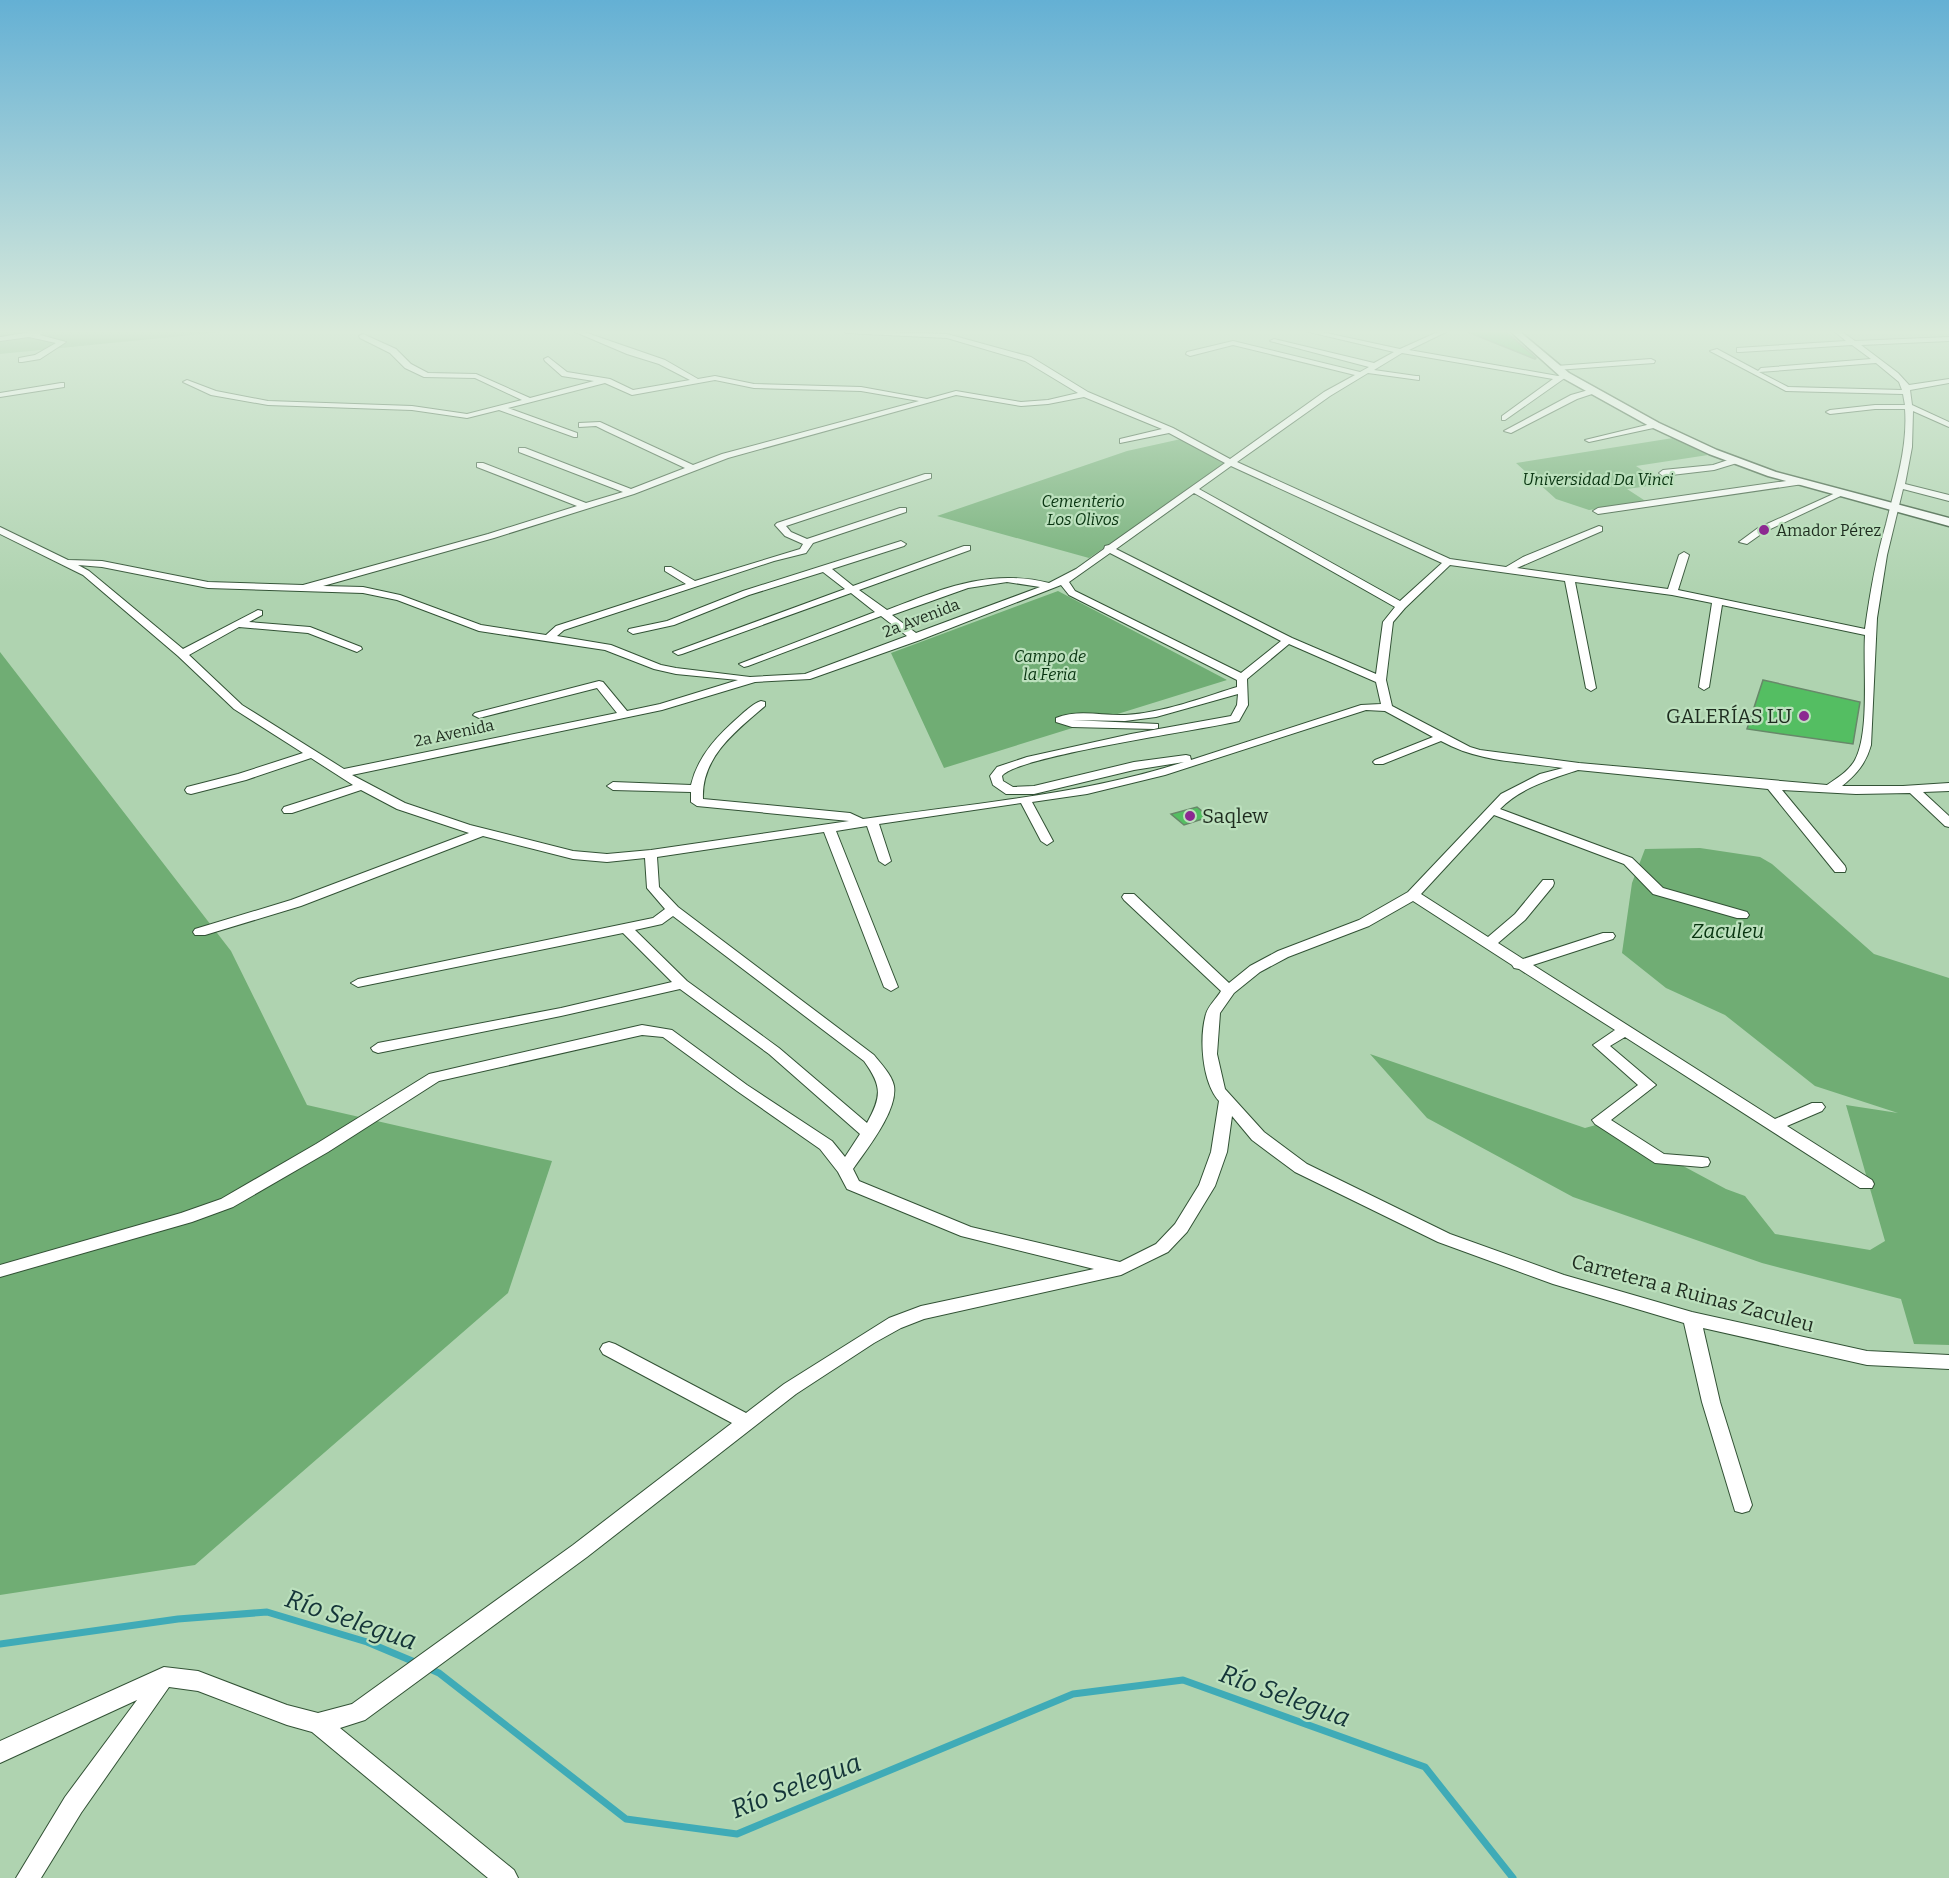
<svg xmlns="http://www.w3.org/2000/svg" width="1949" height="1878" font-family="Bitter,serif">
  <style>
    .green { fill: #70ad74 }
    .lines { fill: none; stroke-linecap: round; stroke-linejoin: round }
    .stream { stroke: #3fabb7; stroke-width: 7 }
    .building { fill: #54be62; stroke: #678869; stroke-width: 1.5 }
    .street-casing { stroke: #325235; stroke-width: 2 }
    .secondary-casing { stroke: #325235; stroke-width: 3 }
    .street { fill: #fff; fill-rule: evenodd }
    .secondary { fill: #fff; fill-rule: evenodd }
    .poi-dot { fill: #8c2991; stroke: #bce0bd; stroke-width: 2 }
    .labels { text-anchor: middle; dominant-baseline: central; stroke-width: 4.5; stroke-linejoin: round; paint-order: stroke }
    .far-park-label { font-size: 16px; font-style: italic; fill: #083410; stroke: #bce0bd }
    .far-poi-label { font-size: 16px; fill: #1e2c1f; stroke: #bce0bd; text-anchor: start }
    .far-street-label { font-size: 16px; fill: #1e2c1f; stroke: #bce0bd }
    .poi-label { font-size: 20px; fill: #1e2c1f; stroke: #bce0bd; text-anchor: end }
    .park-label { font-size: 20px; font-style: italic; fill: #083410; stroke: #bce0bd }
    .street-label { font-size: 20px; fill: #1e2c1f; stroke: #bce0bd }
    .near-water-label { font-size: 26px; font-style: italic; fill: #143438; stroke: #bce0bd }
  </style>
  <rect width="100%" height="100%" fill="#afd3b0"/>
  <path class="green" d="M0,331H232L0,354Z
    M1673,438L1708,455L1636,466L1663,484L1627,489L1647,502L1589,510L1556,499L1516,463Z
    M1181,439L1226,465L1089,558L937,516L1127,451Z
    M1058,591L1227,680L944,768L891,653Z
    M0,652L231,951L307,1105L552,1161L508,1293L195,1565L0,1595Z
    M1700,848L1760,857L1772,864L1874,954L1949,978V1345L1914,1344L1901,1299L1762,1263L1573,1197L1427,1118L1370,1054L1585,1128L1603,1123L1726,1189L1745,1196L1775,1234L1870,1250L1885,1241L1846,1105L1898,1113L1815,1086L1725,1015L1666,988L1622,953L1632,883L1645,849Z"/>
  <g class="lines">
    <path class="stream" d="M0,1644L178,1619L267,1612L367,1642L417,1663
      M430,1669L439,1673L626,1819L737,1834L1073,1694L1183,1680L1425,1767L1513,1878"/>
  </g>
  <path class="building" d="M1465,331H1505L1536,358L1535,359Z
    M1763,680L1860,702L1853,744L1747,729Z
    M1197,807L1209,817L1184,825L1171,814Z"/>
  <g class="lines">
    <g class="street-casing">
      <path id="street" d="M39,331L43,333L40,335L66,342L40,359L22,362H19V358L35,355L56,343L29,337L0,341V337Z
        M573,331H581L665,360L698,379L715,376L754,384L861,387L927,399L956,391L1021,402L1048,400L1078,393L1025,361L947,338L847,333L843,331L947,334L1031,357L1088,392L1173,428L1230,459L1324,392L1355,375L1233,345L1190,356L1186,354L1187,352L1233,341L1360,372L1369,367L1270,341L1274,339L1374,363L1394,352L1305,331H1317L1400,349L1440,331H1448L1409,350L1558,376L1565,373L1569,375L1505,420H1502V416L1553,379L1402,353L1374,370L1416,376H1419V380L1368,373L1330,396L1237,462L1450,559L1506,567L1523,557L1599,526L1602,527V531L1517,568L1668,589L1679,555L1684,552L1689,555L1678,590L1865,629C1870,593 1876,558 1886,524C1895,486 1908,448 1905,409H1875L1830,414L1826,412L1830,410L1875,405H1905L1903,394L1786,391L1710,351L1717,349L1758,371L1761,368L1871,359L1852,345L1740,352H1737V348L1846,341L1834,331H1841L1855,341L1949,337V341L1861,345L1898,373L1909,385L1949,379V383L1910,390L1912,405L1949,422V427L1913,411L1912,447L1905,484L1949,495V501L1903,489L1887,555L1877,618L1871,745C1866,763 1857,774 1842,786H1903L1949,783V791L1923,792L1949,816V827L1945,826L1910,793L1856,794L1782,790L1845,866L1846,869L1845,872H1835L1768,789L1578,770C1551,779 1520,788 1500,809L1632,858L1663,888L1747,912L1749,915L1747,918H1737L1653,894L1624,864L1494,815L1421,894L1488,937L1515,914L1543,880H1553L1554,883L1553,886L1525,920L1498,943L1523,959L1603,933H1613L1615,936L1613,939L1533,965L1775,1119L1812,1103H1822L1825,1107L1822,1111L1787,1126L1872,1180L1874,1184L1872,1188H1860L1625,1037L1610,1046L1656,1085L1611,1120L1664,1154L1702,1157L1708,1158L1710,1162L1708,1166L1702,1167L1655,1163L1595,1124L1592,1120L1638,1085L1593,1045L1615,1030L1519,969L1514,968L1512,965L1413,901L1369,926L1288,957L1260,972L1234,993L1220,1013L1217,1054L1225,1089L1264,1132L1307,1164L1450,1234L1564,1275L1692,1312L1867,1351L1949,1355V1369L1867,1365L1703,1328L1720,1402L1752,1505L1749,1511L1742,1513L1735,1511L1702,1402L1684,1323L1553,1284L1438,1242L1295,1172L1252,1140L1232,1116L1227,1152L1215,1186L1187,1232L1168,1252L1121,1275L924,1319L901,1328L874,1343L796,1394L587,1557L365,1720L340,1728L514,1870L518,1878H488L312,1732L287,1725L198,1691L169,1687L81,1813L41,1878H16L65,1797L137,1700L0,1763V1741L164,1667L198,1671L287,1705L318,1713L352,1704L573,1545L732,1423L603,1354L600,1349L603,1344L609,1342L615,1344L746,1413L784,1384L889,1318L921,1306L1094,1269L961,1236L847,1189L838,1172L820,1149L737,1091L663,1037L642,1035L439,1081L328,1152L233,1207L192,1222L0,1277V1265L181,1213L221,1199L316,1144L429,1074L642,1025L672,1030L747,1085L832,1141L845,1157L860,1134L769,1054L680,989L561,1016L378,1053L373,1051L371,1048L378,1043L561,1008L672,982L623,933L358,987L351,983L358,979L653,918L665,909L647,888L645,858L607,862L573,859L483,836L301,906L205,935H195L193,932L195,929L291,900L469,833L397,809L361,790L292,813H284L282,810L284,807L353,785L311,758L246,780L191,794L187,793L185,790L187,787L238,774L303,753L234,709L178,656L83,575L0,534V527L68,560L102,561L208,582L303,585L488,534L577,506L477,467V463H483L586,503L623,492L519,452V448H525L631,489L685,468L606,431L596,426L579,427V423L600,422L693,465L722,454L919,401L861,391L754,388L715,380L632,395L605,383L508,408L577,433V437H574L499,410L467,418L412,410L268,405L211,395L183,382L187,380L216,391L268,401L412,406L467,414L522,400L475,378L424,377L405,368L390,353L360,338L359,336L363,334L396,349L411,364L428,373L476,374L530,398L594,381L562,376L545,361L544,359L548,357L567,372L610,379L633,390L690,380L659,364L627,354ZM1876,363L1899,382L1902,390L1788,387L1759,372ZM956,395L1021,406L1048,404L1084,397L1162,429L1120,439V443L1169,433L1225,463L1109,545L1105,546L1104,549L1076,569L1049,583C989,568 942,589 887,610L859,590L970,550V546H964L853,586L832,569L904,546L906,544L901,541L743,591L667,621L629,629L628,631L633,634L674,625L749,595L823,572L845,589L673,652L678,655L682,654L851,593L875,612L739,664L744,667L748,666L881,616L907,636L805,674L750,677L676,668L661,665L611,645L557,636L564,630L774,561L806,553L813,543L906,512V508H900L807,539L791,532L786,526L931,478V474H925L777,523L775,525L785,536L803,544L800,549L695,581L671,567H665V571L686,584L556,626L546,635L481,625L400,595L363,587L323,586L494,538L634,494L728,458ZM1231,466L1442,563L1400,601L1199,489ZM1194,493L1395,607L1383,622L1376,674L1292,638L1116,549ZM1110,553L1281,641L1241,673L1075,591L1069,582ZM78,565L102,567L208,588L363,593L397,600L479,631L605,650L654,669L676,674L738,680L660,704L627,711L603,682L599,681L475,713L473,715L479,718L597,688L617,713L344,769L242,705L189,655L239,627L308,633L357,652L362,649L361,647L310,627L249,622L262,615V611L258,610L183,649L89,571ZM1450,565L1565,581L1586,688L1591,691L1596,688L1575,582L1672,595L1712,603L1699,687L1704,690L1709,687L1722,605L1865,635C1863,668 1870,732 1855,760C1849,771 1837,778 1827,785L1579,763L1480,750L1470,747L1392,706L1386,680L1393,622L1405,608ZM1007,582L1040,587L916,633L892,615L968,588ZM1061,585L1069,595L1237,680V687C1201,698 1163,713 1125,715C1103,716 1077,709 1056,718V722L1072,727L1154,729L1158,728V724L1072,720L1125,721L1156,717L1238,694L1237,705L1231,716L1131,734L1027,757L997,767L990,776L993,785L1006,794H1034L1134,770L1184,762C1081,795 970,804 863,819L850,813L703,799C701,757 736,731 765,706V702L761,701C754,703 748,709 742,714C719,734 698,755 691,785L613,782L607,786L613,790L691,792V802L697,806L849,821L651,850L607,854L573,851L470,825L405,803L352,775L662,710L755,682L810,679L920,640ZM1289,644L1376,682L1381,704L1361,705L1191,760L1190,756L1186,755L1134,762L1034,786L1013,787L1003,781L1002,776C1016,756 1203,730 1239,721L1248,705L1247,679ZM1366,710L1385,711L1433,737L1375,760L1373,762L1375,764H1383L1441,741C1481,763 1519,761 1563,768L1540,774L1501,794L1408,892L1359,920L1278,951L1250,966L1229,983L1134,894H1124L1122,897L1124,900L1221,991C1217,998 1208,1006 1206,1014C1199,1038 1202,1082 1219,1101L1211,1152L1199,1185L1175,1224L1156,1244L1120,1262L971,1227L859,1181L853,1169C866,1150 898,1111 894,1086C892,1075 881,1064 874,1055L678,907L659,887L657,857L824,832L884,987L891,991L898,987L836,831L867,826L879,861L885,865L891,861L879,824L1021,803L1041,841L1047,845L1053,841L1032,802L1087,794L1165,775ZM673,916L864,1061C882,1086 882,1096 867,1123L779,1048L687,981L635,930L662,924Z
        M1651,359L1655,361L1654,363L1556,370L1552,368L1556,366Z
        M61,383H64V387L0,397V393Z
        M1592,389H1595V393L1577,399L1511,433L1504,431L1571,395Z
        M1655,423L1659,425L1658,427L1589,442L1585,440Z
        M1734,458L1738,461L1737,463L1714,470L1663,476L1659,473L1663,470L1713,465Z
        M1800,479L1803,480V484L1598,514L1593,511L1598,508Z
        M1840,491L1847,493L1764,532L1747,544L1739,542L1758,528Z"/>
    </g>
    <g class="secondary-casing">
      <path id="secondary" d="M1510,331H1519L1569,373L1659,423L1717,450L1776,472L1949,518V526L1768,476L1709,454L1651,427L1561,377Z"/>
    </g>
    <use href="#street" class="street"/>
    <use href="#secondary" class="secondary"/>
  </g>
  <linearGradient id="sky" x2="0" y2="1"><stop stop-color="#64b0d4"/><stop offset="0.56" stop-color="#dbebdb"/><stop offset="1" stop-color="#dbebdb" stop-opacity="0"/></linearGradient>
  <rect width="1949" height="593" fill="url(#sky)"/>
  <g class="poi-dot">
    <circle cx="1764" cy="530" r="6"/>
    <circle cx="1804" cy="716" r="6"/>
    <circle cx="1190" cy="816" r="6"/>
  </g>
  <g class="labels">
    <g class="far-park-label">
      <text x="1598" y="479">Universidad Da Vinci</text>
      <text x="1083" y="501">Cementerio<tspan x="1083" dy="18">Los Olivos</tspan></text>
      <text x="1050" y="656">Campo de<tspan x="1050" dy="18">la Feria</tspan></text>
    </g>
    <g class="far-poi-label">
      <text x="1776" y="530">Amador Pérez</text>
    </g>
    <g class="far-street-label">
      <text transform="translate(921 618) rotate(-21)">2a Avenida</text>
      <text transform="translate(454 733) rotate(-12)">2a Avenida</text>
    </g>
    <g class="poi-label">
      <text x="1792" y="716">GALERÍAS LU</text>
      <text x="1202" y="816" text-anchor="start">Saqlew</text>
    </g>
    <g class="park-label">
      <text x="1728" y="931">Zaculeu</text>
    </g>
    <g class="street-label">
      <text transform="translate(1693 1293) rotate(15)">Carretera a Ruinas Zaculeu</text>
    </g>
    <g class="near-water-label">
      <text transform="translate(351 1620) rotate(19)">Río Selegua</text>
      <text transform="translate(1285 1696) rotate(20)">Río Selegua</text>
      <text transform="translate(796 1786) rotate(-21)">Río Selegua</text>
    </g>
  </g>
</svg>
